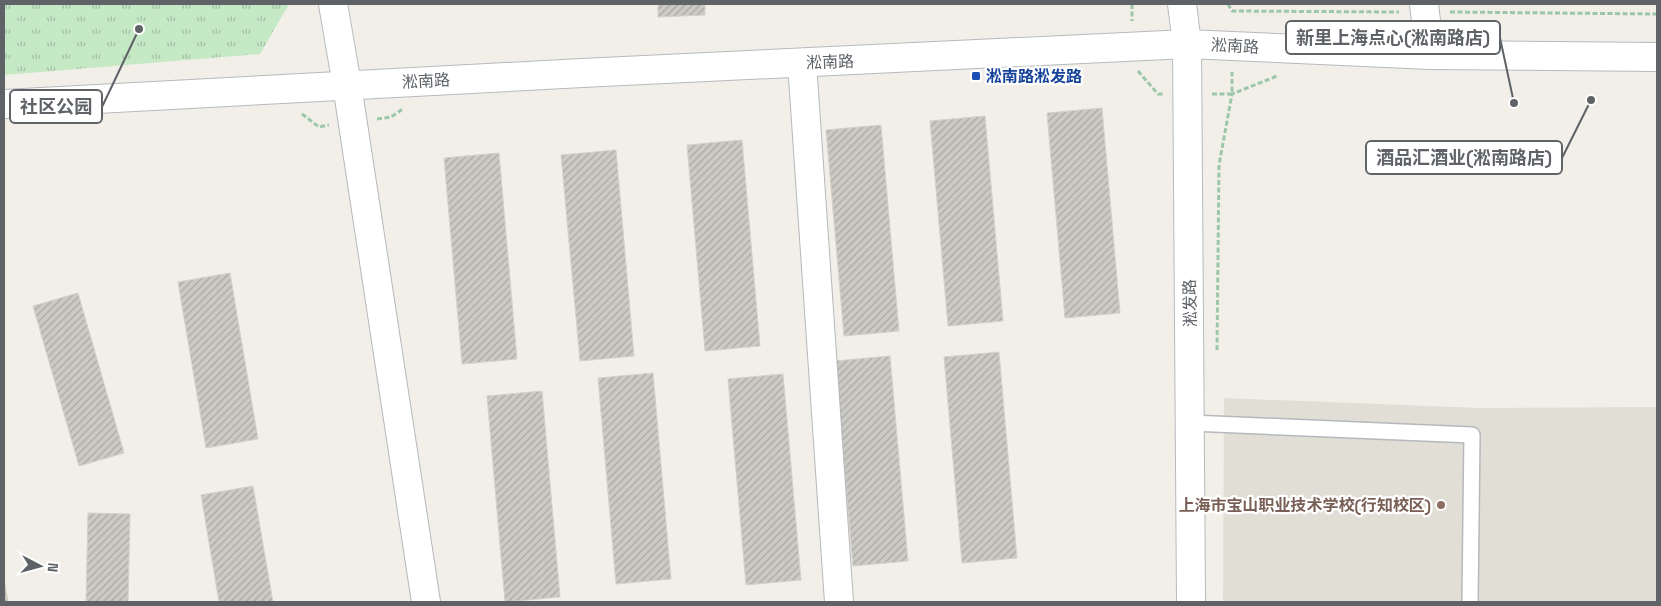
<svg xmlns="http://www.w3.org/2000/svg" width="1661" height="606" font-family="'Space Grotesk','Noto Sans SC',sans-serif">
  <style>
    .education { fill: #e1ded6 }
    .grass { fill: url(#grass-tufts) }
    .building { fill: url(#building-hatch); stroke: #d6d1c6 }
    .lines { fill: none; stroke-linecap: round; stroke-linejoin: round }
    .lane-casing { stroke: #b5b8bc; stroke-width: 18 }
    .street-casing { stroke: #b5b8bc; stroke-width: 30 }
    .secondary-casing { stroke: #b6babf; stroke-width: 30 }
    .path { stroke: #9cc7a9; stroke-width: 3; stroke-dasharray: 5 2.5; stroke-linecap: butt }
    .lane { stroke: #fff; stroke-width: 15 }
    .street { stroke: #fff; stroke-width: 28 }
    .secondary { stroke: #fff; stroke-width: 28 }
    .transit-dot { fill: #1a4fb4; stroke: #fff; stroke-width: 2 }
    .education-dot { fill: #8d6e63; stroke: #fff; stroke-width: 2 }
    .labels { text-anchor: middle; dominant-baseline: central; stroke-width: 4.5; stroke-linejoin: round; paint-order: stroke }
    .street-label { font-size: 16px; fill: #5f6368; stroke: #fff }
    .transit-label { font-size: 16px; font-weight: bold; fill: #164399; stroke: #fff; text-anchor: start }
    .education-label { font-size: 16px; font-weight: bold; fill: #785e54; stroke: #fff; text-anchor: end }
    .leader { fill: none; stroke: #5f6368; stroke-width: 2 }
    .callout-dot { fill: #5f6368; stroke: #fff; stroke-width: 2 }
    .callout { fill: #fff; stroke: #5f6368; stroke-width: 2 }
    .callout-label { font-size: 18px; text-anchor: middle; font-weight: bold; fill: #5f6368 }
  </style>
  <defs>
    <pattern id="grass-tufts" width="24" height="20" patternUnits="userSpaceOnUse" patternTransform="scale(1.25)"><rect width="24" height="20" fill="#c5e8c5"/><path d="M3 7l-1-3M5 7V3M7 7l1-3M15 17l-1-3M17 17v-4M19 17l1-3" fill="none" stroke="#a3c0a4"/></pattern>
    <pattern id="building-hatch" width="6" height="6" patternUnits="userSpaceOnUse" patternTransform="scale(1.25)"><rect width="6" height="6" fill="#cccac5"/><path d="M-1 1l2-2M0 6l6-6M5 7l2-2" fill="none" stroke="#a9a8a4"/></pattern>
  </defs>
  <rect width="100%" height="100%" fill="#f1efe8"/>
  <path class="education" d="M1224,398L1480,408L1657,407V602H1223Z"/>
  <path class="grass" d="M4,4H289L260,54L4,75Z"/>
  <path class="building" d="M658,4H705V15L658,17Z
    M1102,108L1120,313L1065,318L1047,113Z
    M985,116L1003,321L948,326L930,121Z
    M881,125L899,331L844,336L826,130Z
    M742,140L760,346L705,351L687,145Z
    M616,150L634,356L580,361L561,155Z
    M499,153L517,359L462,364L444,158Z
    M230,273L258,439L206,448L178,282Z
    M78,293L124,453L79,466L33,306Z
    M999,352L1017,558L962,563L944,357Z
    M890,356L908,561L853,566L835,361Z
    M653,373L671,579L616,584L598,378Z
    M783,374L801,580L746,585L728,379Z
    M542,391L560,597L505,602L487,396Z
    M253,486L273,602H219L201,495Z
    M88,513L130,514L128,602H86Z
    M4,579L8,602H4Z"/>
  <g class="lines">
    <g class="lane-casing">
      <path id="lane" d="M1191,423L1472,435L1470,602"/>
    </g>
    <g class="street-casing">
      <path id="street" d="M1424,4L1430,55
        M802,63L839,602
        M347,85L426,602"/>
    </g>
    <g class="secondary-casing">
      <path id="secondary" d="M333,4L347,85
        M1182,4L1187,44L1191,602
        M4,104L582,73L1187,44L1430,55L1657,57"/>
    </g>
    <path class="path" d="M1132,4V21
      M1228,4L1232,11L1399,12
      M1450,12L1657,14
      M1138,71L1158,94H1164
      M1212,94H1232V72
      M302,114L319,127L329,125
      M377,119L391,117L403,109
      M1217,350L1219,165L1232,94L1277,76"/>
    <use href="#lane" class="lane"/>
    <use href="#street" class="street"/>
    <use href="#secondary" class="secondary"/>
  </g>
  <rect class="transit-dot" x="971" y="71" width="10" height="10" rx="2.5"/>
  <circle class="education-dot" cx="1441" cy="505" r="5"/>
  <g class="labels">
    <g class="street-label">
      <text transform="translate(1235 46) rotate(3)">淞南路</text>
      <text transform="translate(830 62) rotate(-2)">淞南路</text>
      <text transform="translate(426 81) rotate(-3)">淞南路</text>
      <text transform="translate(1190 303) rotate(-91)">淞发路</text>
    </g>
    <g class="transit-label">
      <text x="986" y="76">淞南路淞发路</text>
    </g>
    <g class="education-label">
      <text x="1431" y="505">上海市宝山职业技术学校(行知校区)</text>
    </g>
  </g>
  <path class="leader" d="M1514 103L1500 38M139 29L102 107M1591 100L1562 158"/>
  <g class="callout-dot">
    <circle cx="1514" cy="103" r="5"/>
    <circle cx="139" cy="29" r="5"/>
    <circle cx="1591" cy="100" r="5"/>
  </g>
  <g class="callout">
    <rect x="1286" y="21" width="214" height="33" rx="5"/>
    <rect x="10" y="90" width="92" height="33" rx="5"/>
    <rect x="1366" y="141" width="196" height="33" rx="5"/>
  </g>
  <g class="callout-label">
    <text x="1393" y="44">新里上海点心(淞南路店)</text>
    <text x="56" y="113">社区公园</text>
    <text x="1464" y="164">酒品汇酒业(淞南路店)</text>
  </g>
  <rect width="1661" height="606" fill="none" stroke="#5f6368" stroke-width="10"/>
  <g transform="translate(40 566) rotate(96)" stroke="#ffffff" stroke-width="4" paint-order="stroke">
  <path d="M0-4L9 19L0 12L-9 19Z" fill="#5f6368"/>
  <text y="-8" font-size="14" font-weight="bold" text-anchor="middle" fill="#5f6368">N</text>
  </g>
</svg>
